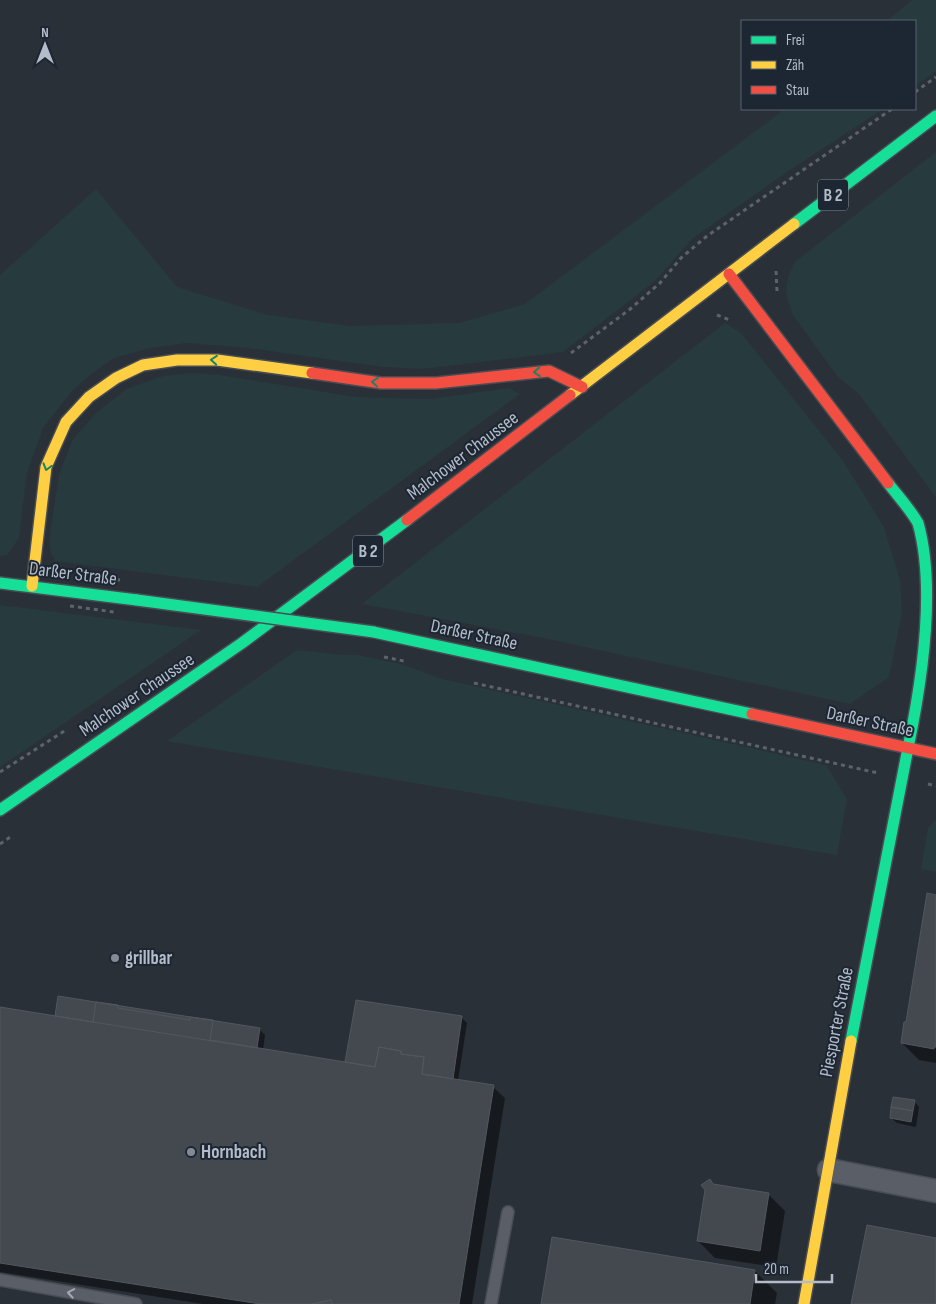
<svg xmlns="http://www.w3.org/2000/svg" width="936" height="1304" font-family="'Sofia Sans Condensed',sans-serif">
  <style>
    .green { fill: #273a3e }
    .shadow { fill: #0007 }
    .building { fill: #444950; stroke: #52575f }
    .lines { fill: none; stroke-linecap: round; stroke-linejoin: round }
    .lane-casing { stroke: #484c53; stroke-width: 14 }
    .street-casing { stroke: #484c53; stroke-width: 25 }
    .fast-casing { stroke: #484c53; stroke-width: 14 }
    .slow-casing { stroke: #484c53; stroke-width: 14 }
    .jam-casing { stroke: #484c53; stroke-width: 14 }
    .path { stroke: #5d636a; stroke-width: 3; stroke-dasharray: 4 4; stroke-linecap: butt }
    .lane { stroke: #5a5e66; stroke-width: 11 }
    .street { stroke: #5a5e66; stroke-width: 22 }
    .fast { stroke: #16e098; stroke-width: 11 }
    .slow { stroke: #ffcf43; stroke-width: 11 }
    .jam { stroke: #f24e42; stroke-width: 11 }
    .fast-bridge-casing { stroke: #484c53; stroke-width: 14; stroke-linecap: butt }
    .path-bridge { stroke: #5d636a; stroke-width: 3; stroke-dasharray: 4 4; stroke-linecap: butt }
    .fast-bridge { stroke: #16e098; stroke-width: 11 }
    .oneway { stroke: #1a8366 }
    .oneway2 { stroke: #a2a9b5 }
    .poi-dot { fill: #848b96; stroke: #1d2633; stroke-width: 2 }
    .labels { text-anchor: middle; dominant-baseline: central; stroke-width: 4; stroke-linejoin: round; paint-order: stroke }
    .shield { fill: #1d2633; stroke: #878f9c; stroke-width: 1 }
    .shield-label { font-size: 18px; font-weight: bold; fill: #b4bcc9 }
    .street-label { font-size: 19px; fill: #b4bcc9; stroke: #1d2633 }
    .poi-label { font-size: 19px; font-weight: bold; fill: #b4bcc9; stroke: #1d2633; text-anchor: start }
  </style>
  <rect width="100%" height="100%" fill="#2a3038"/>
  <path class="green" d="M912,0H936V71L915,86V21H887Z
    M785,109H883L787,172L693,238L655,281L563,352L423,369L383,367L248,348L187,343L150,348L114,358L91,374L71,392L43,428L27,473L19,538L7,555L0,556V275L96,189L177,287L268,315L351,326L459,323L525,304Z
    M936,152V497L859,394L837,376L793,315L788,301L786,289L788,277L795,262Z
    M725,323L741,333L843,461L884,527L900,580L902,612L889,677L850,704L543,638L362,604Z
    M191,373L220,375L356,397L430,399L509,388L520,394L257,587L55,561L51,553L49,542L59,474L73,439L96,413L126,389L163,376Z
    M0,605L201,630L0,767Z
    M297,650L343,655H357L401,664L442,679L826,765L847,799L837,855L167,741Z
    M936,820V872L921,869L928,828Z"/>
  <path class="shadow" d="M936,897V1063L919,1060L902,1043Z
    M0,1009L59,1018L259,1029L265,1035L263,1050L346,1063L461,1017L467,1023L458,1081L493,1087L505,1098L472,1304H203L0,1272Z
    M914,1101L919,1107L916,1127L897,1123L891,1118Z
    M710,1181L715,1186L768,1194L785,1211L776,1267L715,1258L698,1241Z
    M755,1271L777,1293L775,1304H542Z"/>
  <path class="building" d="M927,893L936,895V1047H934V1049L901,1043L904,1022H906Z
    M58,996L260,1028L257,1048L55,1016Z
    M356,1000L462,1016L453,1079L422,1074L424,1057L401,1054V1051L379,1047L375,1067L345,1062Z
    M96,1002L118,1005V1008L190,1020V1017L213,1020L210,1040L345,1062L375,1067L379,1047L401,1051V1054L424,1057L422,1074L494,1085L459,1304H332L331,1300L312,1304H260L0,1263V1007L93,1022Z
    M893,1097L915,1100L913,1111L891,1107Z
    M891,1107L913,1111L911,1122L890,1118Z
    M710,1179L713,1184L769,1193L760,1251L697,1241L705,1190L701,1185Z
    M867,1225L936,1238V1304H851Z
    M552,1237L755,1270L750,1304H541Z
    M331,1300L332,1304H312Z"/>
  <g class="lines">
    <g class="lane-casing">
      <path id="lane" d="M0,1280L136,1304
        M491,1304L508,1212"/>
    </g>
    <g class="street-casing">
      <path id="street" d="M829,1170L936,1191"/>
    </g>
    <g class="fast-casing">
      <path id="fast" d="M794,224L936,116
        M888,483C898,496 910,509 918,523C936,587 922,681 908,748
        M0,583L137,600
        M374,632L752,714
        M0,810L242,643L407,520
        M851,1041L908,748"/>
    </g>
    <g class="slow-casing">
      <path id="slow" d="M570,395L794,224
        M32,586L46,467L66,422L89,397L116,378L143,365L177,360H217L312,373
        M804,1304L851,1041"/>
    </g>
    <g class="jam-casing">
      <path id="jam" d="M729,274L888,483
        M312,373L381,383H436L549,371L582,387
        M407,520L570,395
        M752,714L936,754"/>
    </g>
    <path class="path" d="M915,92L936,77
      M776,271L777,291
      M717,315L730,320
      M571,353L629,310L660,283L681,258L707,236L892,109
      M474,683L878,773
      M0,772L66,730
      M928,784L936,786
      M0,844L13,835"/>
    <use href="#lane" class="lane"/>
    <use href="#street" class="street"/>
    <use href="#fast" class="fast"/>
    <use href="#slow" class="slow"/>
    <use href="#jam" class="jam"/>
    <g class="fast-bridge-casing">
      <path id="fast-bridge" d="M137,600L374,632"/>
    </g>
    <path class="path-bridge" d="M109,579L120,580
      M70,606L114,612
      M384,657L404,661"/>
    <use href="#fast-bridge" class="fast-bridge"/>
  </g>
  <defs><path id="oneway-chevron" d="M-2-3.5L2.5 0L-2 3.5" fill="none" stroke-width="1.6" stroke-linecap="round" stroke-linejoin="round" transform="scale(1.25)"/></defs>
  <g class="oneway">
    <use href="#oneway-chevron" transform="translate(214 360) rotate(-175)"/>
    <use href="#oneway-chevron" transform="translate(537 372) rotate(176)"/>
    <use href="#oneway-chevron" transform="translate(375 382) rotate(-175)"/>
    <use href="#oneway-chevron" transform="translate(47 467) rotate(106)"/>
  </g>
  <use class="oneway2" href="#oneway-chevron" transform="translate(71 1293) rotate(-170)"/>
  <g class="poi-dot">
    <circle cx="115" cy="958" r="5"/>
    <circle cx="191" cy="1152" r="5"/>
  </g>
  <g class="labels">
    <g class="shield">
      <rect x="818" y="179.5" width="30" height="31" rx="4"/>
      <rect x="353" y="535.5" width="30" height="31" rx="4"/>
    </g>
    <g class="shield-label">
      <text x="833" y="195">B 2</text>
      <text x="368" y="551">B 2</text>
    </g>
    <g class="street-label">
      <text transform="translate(463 456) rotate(-37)">Malchower Chaussee</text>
      <text transform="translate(73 574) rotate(7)">Darßer Straße</text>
      <text transform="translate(474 635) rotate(12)">Darßer Straße</text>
      <text transform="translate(137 695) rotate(-34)">Malchower Chaussee</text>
      <text transform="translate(870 722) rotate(12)">Darßer Straße</text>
      <text transform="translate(837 1022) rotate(-79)">Piesporter Straße</text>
    </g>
    <g class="poi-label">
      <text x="125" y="958">grillbar</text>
      <text x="201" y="1152">Hornbach</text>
    </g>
  </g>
  <rect x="741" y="20" width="175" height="90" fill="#1d2633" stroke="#59626f"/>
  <rect x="751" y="36" width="25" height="8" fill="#16e098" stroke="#59626f"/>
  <text x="786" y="45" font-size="15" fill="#b4bcc9">Frei</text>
  <rect x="751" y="61" width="25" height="8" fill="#ffcf43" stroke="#59626f"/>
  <text x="786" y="70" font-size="15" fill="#b4bcc9">Zäh</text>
  <rect x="751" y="86" width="25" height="8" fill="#f24e42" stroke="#59626f"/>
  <text x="786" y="95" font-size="15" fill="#b4bcc9">Stau</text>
  <g transform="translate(45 45)" stroke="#1d2633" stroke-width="4" paint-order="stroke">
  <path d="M0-4L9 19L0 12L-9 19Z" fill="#b4bcc9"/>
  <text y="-8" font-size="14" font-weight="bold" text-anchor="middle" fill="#b4bcc9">N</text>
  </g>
  <path d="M756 1274v8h76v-8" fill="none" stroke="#b4bcc9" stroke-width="2.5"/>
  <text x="764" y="1274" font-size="15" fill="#b4bcc9" stroke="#1d2633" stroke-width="4" paint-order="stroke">20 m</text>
</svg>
